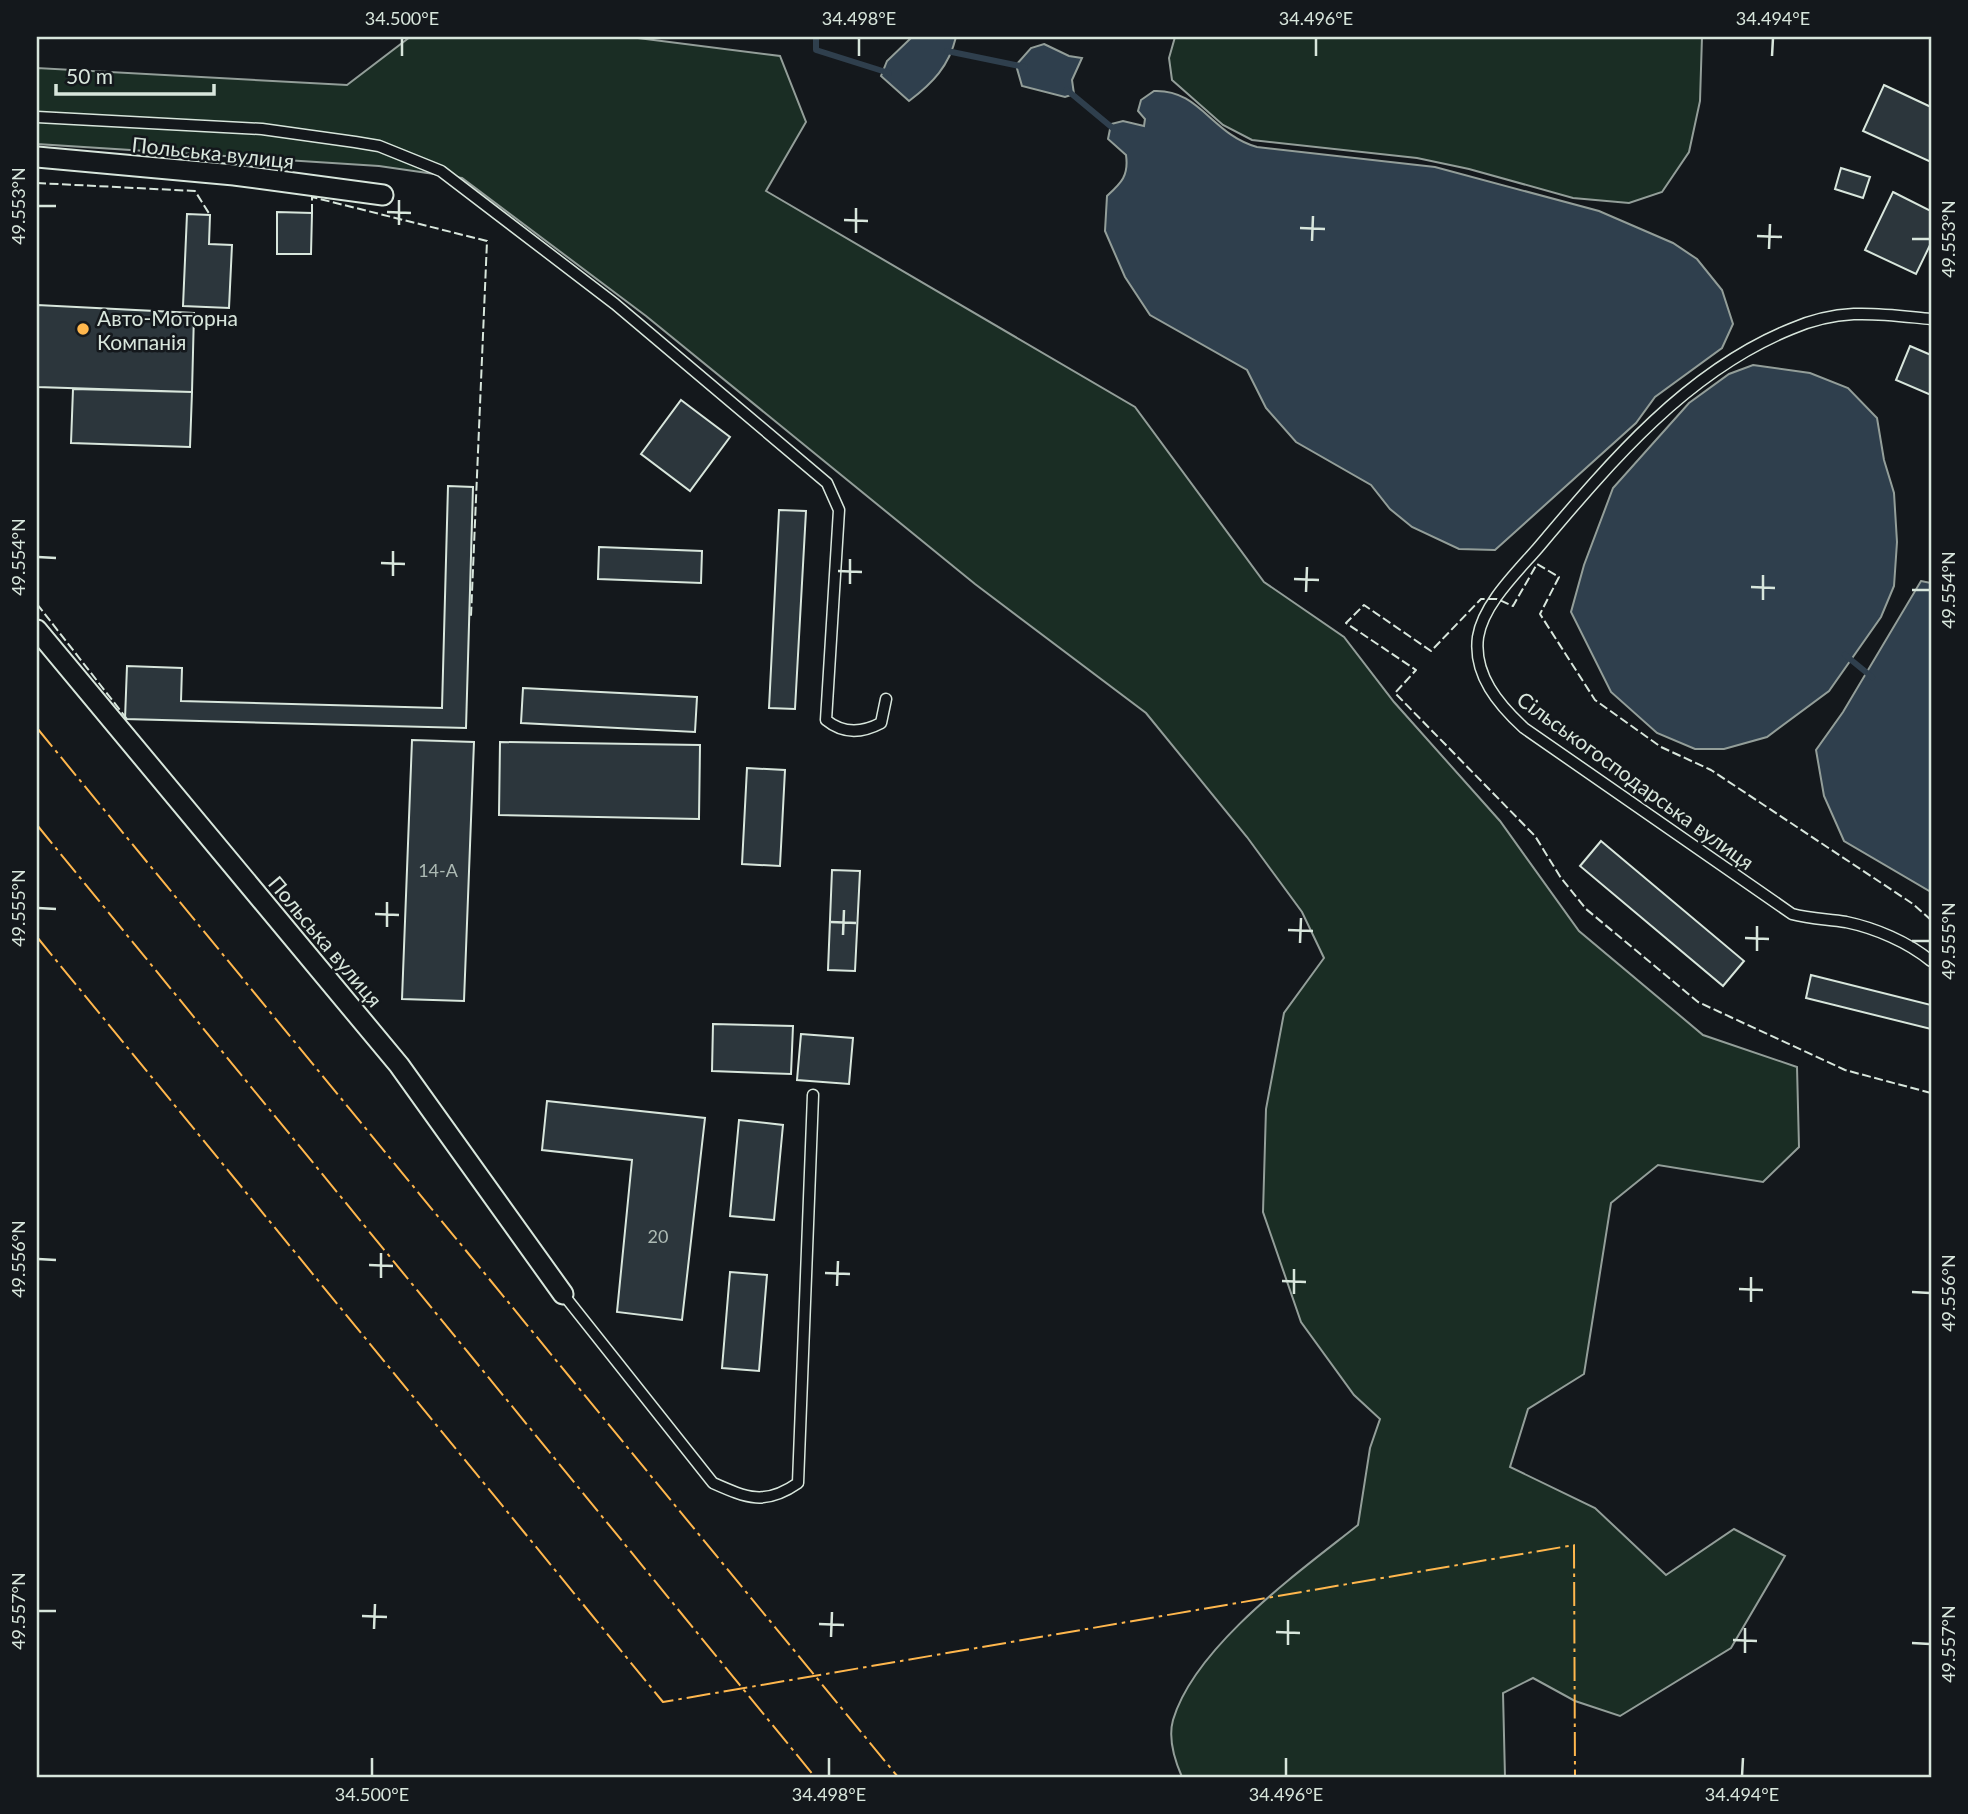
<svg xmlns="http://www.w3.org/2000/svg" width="1968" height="1814" font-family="Lato,sans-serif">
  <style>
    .green { fill: #1a2d24; stroke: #939e99; stroke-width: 2 }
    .water { fill: #2f3f4d; stroke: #939e99; stroke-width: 2 }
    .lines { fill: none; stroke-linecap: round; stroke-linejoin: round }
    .stream { stroke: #2f3f4d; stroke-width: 6 }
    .building { fill: #2c363c; stroke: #d8e6dc; stroke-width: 2 }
    .lane-casing { stroke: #d8e6dc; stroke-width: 13 }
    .street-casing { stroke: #d8e6dc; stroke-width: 23 }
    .lane { stroke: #14181c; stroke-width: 10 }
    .street { stroke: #14181c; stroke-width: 19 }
    .fence { stroke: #d8e6dc; stroke-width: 2; stroke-dasharray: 9 3.5; stroke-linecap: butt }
    .power { stroke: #ffb74d; stroke-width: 2; stroke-dasharray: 24 5 3.5 5; stroke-linecap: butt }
    .ticks { fill: none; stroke: #d8e6dc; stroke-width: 2.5 }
    .poi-dot { fill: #ffb74d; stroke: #14181c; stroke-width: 2.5 }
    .labels { text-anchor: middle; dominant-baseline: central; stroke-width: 5; stroke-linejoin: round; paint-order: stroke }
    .number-label { font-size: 18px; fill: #adbab4 }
    .street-label { font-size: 21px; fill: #d8e6dc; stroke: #14181c }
    .poi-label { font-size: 21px; fill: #d8e6dc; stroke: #14181c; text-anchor: start }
    .neatline { fill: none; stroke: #d8e6dc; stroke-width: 2.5 }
    .ticks-label { font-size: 18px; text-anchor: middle; fill: #d8e6dc }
  </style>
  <rect width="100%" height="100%" fill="#14181c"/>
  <path class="green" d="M410,37H630L780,56L806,122L766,191L1135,407L1264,582L1344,637L1394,702L1500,821L1579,931L1703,1035L1797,1067L1799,1147L1763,1182L1658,1165L1611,1203L1584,1374L1528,1409L1510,1467L1595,1508L1666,1575L1734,1529L1785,1556L1731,1648L1620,1716L1575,1701L1533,1678L1503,1693L1505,1777H1182C1175,1761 1168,1738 1173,1720C1195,1646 1299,1572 1358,1525L1370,1448L1380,1419L1354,1395L1301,1322L1263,1212L1266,1109L1284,1013L1324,958L1302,912L1247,837L1146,713L975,584L646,316L462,178L379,166L37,144V68L347,85Z
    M1175,37H1702L1700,101L1689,152L1662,192L1629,203L1573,198L1469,169L1417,158L1252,140L1223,125L1172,80L1169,58Z"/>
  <path class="water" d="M912,37H956C949,66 933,83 909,101L881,76L887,61Z
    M1044,44L1069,56L1082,58L1072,80L1074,94L1065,97L1022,86L1016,65L1031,48Z
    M1154,91C1200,89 1211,134 1257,147L1435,167L1599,211L1673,243L1697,259L1722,290L1733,324L1722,348L1655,397L1636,423L1495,550L1459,549L1412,527L1390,509L1371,485L1296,442L1266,408L1247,370L1150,315L1125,277L1105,231L1107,196C1121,183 1129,176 1126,155L1108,139L1111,124L1123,121L1144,126L1145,119L1138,111L1141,100Z
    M1753,365L1810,373L1848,388L1877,418L1884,460L1894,493L1897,542L1894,586L1881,617L1829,691L1767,737L1724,749H1695L1657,733L1611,692L1571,612L1584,565L1613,488L1689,403L1729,374Z
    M1921,581L1931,583V892L1844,841L1824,796L1816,750L1843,712Z"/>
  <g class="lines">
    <path class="stream" d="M816,37V50L889,73
      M947,51L1025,67
      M1067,90L1115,130
      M1845,655L1872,677"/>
  </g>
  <path class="building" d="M1884,85L1931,107V162L1863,131Z
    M1841,168L1870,177L1863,198L1835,189Z
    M1893,192L1931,211V243L1916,274L1865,250Z
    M277,212L312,213L311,254H277Z
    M187,214L210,215L209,244L232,245L229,308L183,306Z
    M37,305L194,313L192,392L37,387Z
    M1910,346L1931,355V395L1896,380Z
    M73,389L192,392L190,447L71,443Z
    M681,400L730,437L690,491L641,454Z
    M448,486L473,487L466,728L125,719L127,666L182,668L181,701L442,708Z
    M779,510L806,511L795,709L769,708Z
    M599,547L702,551L701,583L598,579Z
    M523,688L697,697L695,732L521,723Z
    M412,740L474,742L464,1001L402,999Z
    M500,742L700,745L699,819L499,815Z
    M747,768L785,770L780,866L742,864Z
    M1601,841L1744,961L1723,986L1580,866Z
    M832,870L860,871L855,971L828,970Z
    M1811,975L1931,1005V1029L1806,998Z
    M713,1024L793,1026L791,1074L712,1071Z
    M801,1034L853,1038L849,1084L797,1080Z
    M547,1101L705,1118L682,1320L617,1312L632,1160L542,1150Z
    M739,1120L783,1125L774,1220L730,1216Z
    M730,1272L767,1275L759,1371L722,1368Z"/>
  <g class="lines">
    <g class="lane-casing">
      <path id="lane" d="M37,117L262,129L355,142L379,146L441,171L615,304L827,483L839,510L826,720C843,734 862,733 881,723L886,699
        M1931,319C1879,314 1842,307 1791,329C1685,372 1608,465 1537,549C1516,573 1483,605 1478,637C1473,675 1499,705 1524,728L1792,914C1810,919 1828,919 1846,922C1875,928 1908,942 1931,961
        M563,1294L713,1483C747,1498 765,1506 798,1483L813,1095"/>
    </g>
    <g class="street-casing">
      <path id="street" d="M37,157L234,175L383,195
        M37,630L399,1065L563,1294"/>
    </g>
    <use href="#lane" class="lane"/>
    <use href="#street" class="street"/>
    <path class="fence" d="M37,183L195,191L210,215
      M312,213V197L487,241L471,616
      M37,604L127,719
      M1931,920L1913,904L1711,770L1661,747L1595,700L1540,614L1559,577L1537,564L1513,606L1497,599H1481L1431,651L1364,605L1346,623L1416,670L1395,693L1535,836L1561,878L1586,909L1698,1002L1845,1070L1931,1093"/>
    <path class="power" d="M37,728L898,1777
      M37,825L815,1777
      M37,937L663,1702L1574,1545L1575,1777"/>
  </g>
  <path class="ticks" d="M402,56V38M859,56V38M1316,56V38M1772,56L1773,38M38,206H56M387,212L411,213M844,220L868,221M399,225V200M1300,228L1325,229M856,233V208M1757,236L1782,237M1912,239H1930M1312,241L1313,216M1769,249L1770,224M38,557L56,558M381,563L405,564M838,571L862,572M393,576V551M1294,579L1319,580M850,584V559M1751,587L1775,588M1912,590H1930M1306,592L1307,567M1763,600V575M38,908L56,909M375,914L399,915M831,922L856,923M387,927V902M1288,930L1313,931M843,935L844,910M1745,938L1769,939M1912,941H1930M1300,943L1301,918M1757,951V926M38,1259L56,1260M369,1265L393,1266M825,1273L850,1274M381,1278V1253M1282,1281L1306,1282M837,1286L838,1261M1739,1289L1763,1290M1912,1292L1930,1293M1294,1294V1269M1751,1302V1277M38,1611H56M362,1616L387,1617M819,1624L844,1625M374,1629L375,1604M1276,1632L1300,1633M831,1637L832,1612M1733,1640L1757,1641M1912,1643L1930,1644M1288,1645V1620M1745,1653V1628M372,1776V1758M829,1776V1758M1286,1776V1758M1742,1776L1743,1758"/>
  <circle class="poi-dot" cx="83" cy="329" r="7"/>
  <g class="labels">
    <g class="number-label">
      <text x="438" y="870">14-А</text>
      <text x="658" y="1236">20</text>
    </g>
    <g class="street-label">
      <text transform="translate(213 152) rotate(6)">Польська вулиця</text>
      <text transform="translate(1636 780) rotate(36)">Сільськогосподарська вулиця</text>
      <text transform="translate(326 941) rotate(50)">Польська вулиця</text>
    </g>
    <g class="poi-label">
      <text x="97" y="317">Авто-Моторна<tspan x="97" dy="24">Компанія</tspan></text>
    </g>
  </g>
  <rect width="1968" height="1814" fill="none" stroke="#14181c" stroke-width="77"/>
  <path d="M56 84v10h158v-10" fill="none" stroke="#d8e6dc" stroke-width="3.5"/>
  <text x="66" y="84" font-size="21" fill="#d8e6dc" stroke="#14181c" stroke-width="5" paint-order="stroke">50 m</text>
  <rect x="38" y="38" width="1892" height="1738" class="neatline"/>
  <g class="ticks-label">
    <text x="402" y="25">34.500°E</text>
    <text x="859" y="25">34.498°E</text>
    <text x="1316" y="25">34.496°E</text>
    <text x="1773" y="25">34.494°E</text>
    <text transform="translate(19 206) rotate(-90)" y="6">49.553°N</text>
    <text transform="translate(1949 239) rotate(-90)" y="6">49.553°N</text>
    <text transform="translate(19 557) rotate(-90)" y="6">49.554°N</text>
    <text transform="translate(1949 590) rotate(-90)" y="6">49.554°N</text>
    <text transform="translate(19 908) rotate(-90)" y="6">49.555°N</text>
    <text transform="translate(1949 941) rotate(-90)" y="6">49.555°N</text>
    <text transform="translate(19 1259) rotate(-90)" y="6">49.556°N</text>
    <text transform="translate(1949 1293) rotate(-90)" y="6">49.556°N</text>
    <text transform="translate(19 1611) rotate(-90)" y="6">49.557°N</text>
    <text transform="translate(1949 1644) rotate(-90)" y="6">49.557°N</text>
    <text x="372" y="1801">34.500°E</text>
    <text x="829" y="1801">34.498°E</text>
    <text x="1286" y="1801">34.496°E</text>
    <text x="1742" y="1801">34.494°E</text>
  </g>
</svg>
